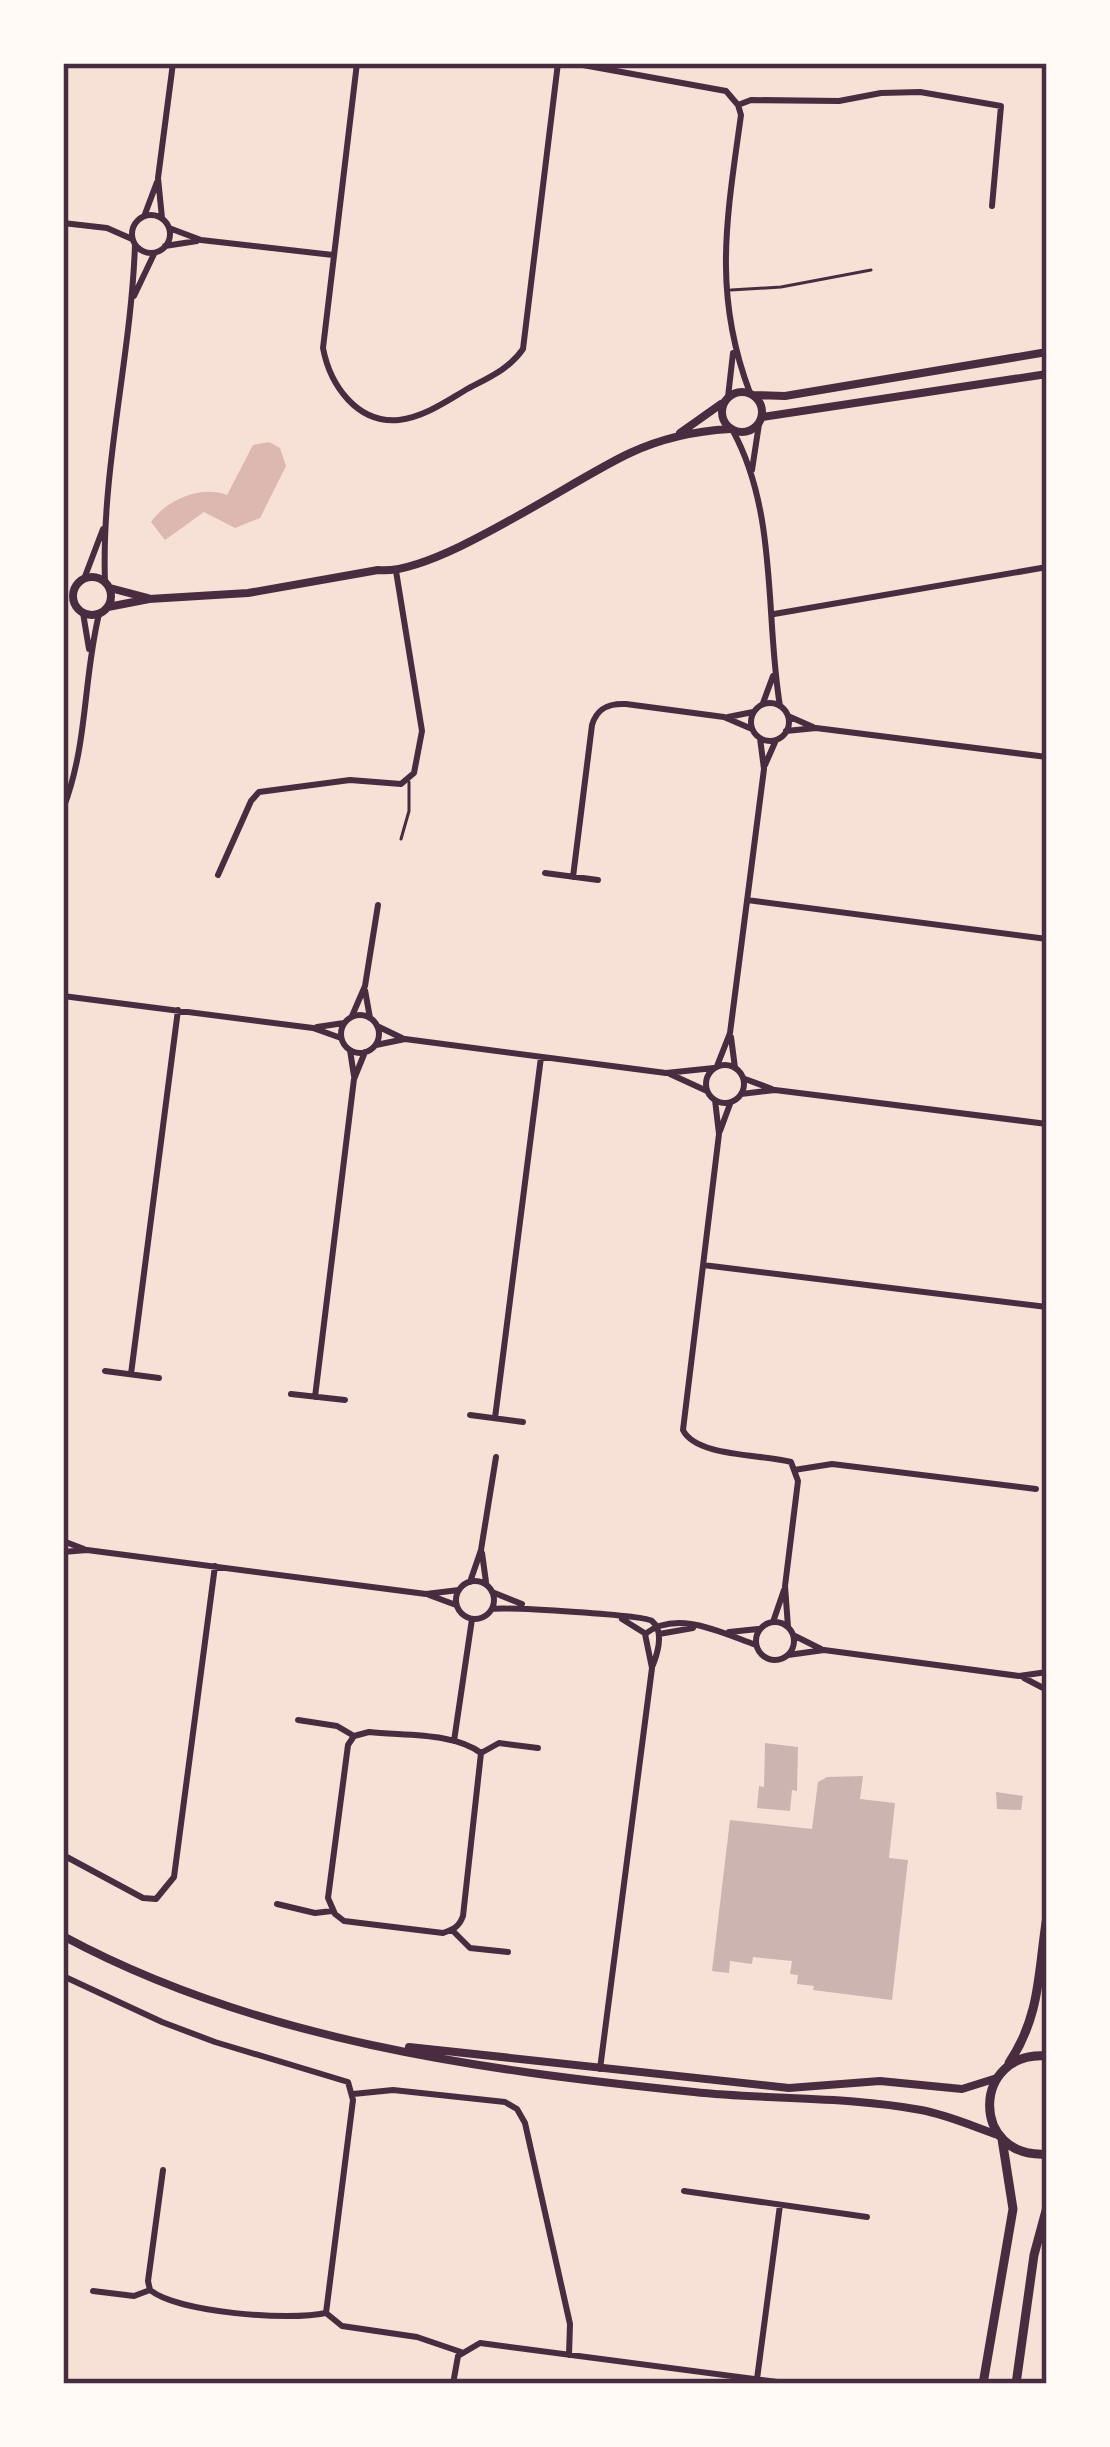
<svg xmlns="http://www.w3.org/2000/svg" width="1110" height="2447" font-family="'Alegreya Sans',sans-serif">
  <style>
    .water { fill: #dcb8b0 }
    .building { fill: #ccb4b1 }
    .lines { fill: none; stroke-linecap: round; stroke-linejoin: round }
    .service { stroke: #4a2c40; stroke-width: 3 }
    .minor { stroke: #4a2c40; stroke-width: 6 }
    .tertiary { stroke: #4a2c40; stroke-width: 8 }
    .secondary { stroke: #4a2c40; stroke-width: 9 }
    .neatline { fill: none; stroke: #4a2c40; stroke-width: 4.5 }
  </style>
  <rect width="100%" height="100%" fill="#f7e1d7"/>
  <path class="water" d="M269,442L280,448L286,466L260,518L235,528L204,512L165,540L151,522C166,500 201,485 227,495L253,445Z"/>
  <path class="building" d="M765,1743L798,1747L797,1791L792,1790L790,1811L757,1808L759,1786L764,1787Z
    M863,1776L860,1799L895,1803L889,1858L908,1860L892,2000L813,1990L814,1986L797,1984L798,1975L790,1974L792,1961L753,1957L752,1964L730,1961L729,1973L712,1971L730,1820L812,1829L818,1782L827,1777Z
    M996,1792L1023,1796L1021,1810L997,1809Z"/>
  <g class="lines">
    <path class="service" d="M731,290L781,287L871,270
      M401,839L409,811V782"/>
    <path class="minor" d="M357,63L323,348C330,385 357,424 399,420C425,417 448,400 469,388C490,377 509,369 523,349L558,63
      M572,63L726,91L738,105L751,100L839,101L881,93L920,92L1001,106L992,206
      M738,105L741,115C727,217 712,293 750,393
      M145,214L157,182
      M132 234a19 19 0 1 1 38 0a19 19 0 1 1-38 0Z
      M162,218L158,178L173,63
      M63,223L107,228L132,239
      M169,228L201,240L333,255
      M165,246L197,241
      M134,296L154,254
      M728,397L733,353
      M733,431C778,514 765,617 780,706
      M752,470L759,424
      M84,579L103,529
      M105,582C101,469 131,358 135,245
      M83,613L89,649
      M774,614L1047,567
      M751 722a19 19 0 1 1 38 0a19 19 0 1 1-38 0Z
      M763,703L773,676
      M788,716L813,727
      M728,717L753,712
      M786,731L816,728L1047,757
      M765,765L776,740
      M63,809C88,745 83,680 99,614
      M545,873L598,880
      M218,875L251,801L259,792L350,780L401,784L414,773L422,731L396,571
      M573,877L592,725C597,708 609,703 626,704L724,717L752,729
      M747,900L1047,939
      M365,990L370,1018
      M63,996L313,1028L341,1038
      M341 1034a19 19 0 1 1 38 0a19 19 0 1 1-38 0Z
      M352,1016L365,986L378,905
      M377,1026L402,1038
      M317,1027L344,1023
      M731,1037L735,1068
      M376,1045L405,1039L666,1073L714,1068
      M350,1050L354,1076
      M706 1084a19 19 0 1 1 38 0a19 19 0 1 1-38 0Z
      M717,1066L730,1033L764,769L760,738
      M670,1074L707,1091
      M745,1079L772,1089
      M741,1094L775,1090L1047,1124
      M715,1100L719,1134L683,1430C696,1457 762,1454 791,1462L798,1481L785,1586L788,1627
      M720,1131L730,1104
      M703,1265L1047,1307
      M105,1371L159,1378
      M131,1374L178,1010
      M291,1394L345,1400
      M315,1397L354,1079L365,1052
      M470,1415L523,1422
      M495,1418L541,1057
      M794,1470L832,1464L1036,1489
      M63,1541L84,1549
      M63,1552L87,1550L426,1594L459,1590
      M482,1553L486,1582
      M456 1600a19 19 0 1 1 38 0a19 19 0 1 1-38 0Z
      M470,1582L481,1550L496,1457
      M492,1592L522,1604
      M429,1595L456,1605
      M492,1609C509,1607 645,1615 652,1621C664,1631 658,1652 653,1665
      M622,1619L646,1634
      M756 1641a19 19 0 1 1 38 0a19 19 0 1 1-38 0Z
      M773,1622L784,1590
      M729,1632L758,1629
      M645,1634C677,1609 722,1633 756,1645
      M659,1634L693,1628
      M795,1636L821,1649
      M788,1655L824,1650L1019,1676L1047,1672
      M1024,1678L1047,1690
      M298,1720L337,1726L354,1736
      M369,1732C404,1736 453,1732 481,1753L463,1916C459,1927 454,1929 443,1933L344,1921L335,1914L328,1898L348,1745L354,1736Z
      M454,1741L472,1619
      M481,1753L499,1743L538,1748
      M63,1855L143,1898L156,1899L174,1877L215,1566
      M277,1904L315,1913L332,1911
      M452,1930L470,1948L508,1952
      M63,1976L162,2022L215,2042L348,2082L353,2100L326,2313L342,2326L417,2337L461,2352
      M600,2069L652,1668L645,1634
      M353,2094L393,2090L505,2102L517,2109L525,2123L570,2324L569,2355
      M163,2170L148,2281L150,2290C179,2313 289,2321 326,2313
      M684,2191L867,2217
      M93,2291L134,2296L150,2290
      M757,2379L780,2205
      M453,2384L458,2356L480,2343L793,2384"/>
    <path class="tertiary" d="M722 412a20 20 0 1 1 40 0a20 20 0 1 1-40 0Z
      M753,395L785,396L1047,352
      M762,417L1047,374
      M680,433L721,404
      M73 596a19 19 0 1 1 38 0a19 19 0 1 1-38 0Z
      M110,588L148,598
      M108,607L149,599L248,593L378,570C434,577 573,479 630,453C662,438 695,431 730,429
      M63,1936C256,2040 479,2070 694,2092C769,2100 847,2096 921,2110C948,2115 972,2126 998,2135
      M409,2047L789,2088L880,2081L962,2089L997,2078"/>
    <path class="secondary" d="M1047,2056C972,2050 969,2159 1047,2154
      M1009,2063C1041,2015 1038,1972 1047,1916
      M983,2384L1013,2209L1002,2139
      M1016,2384L1034,2255L1047,2207"/>
  </g>
  <rect width="1110" height="2447" fill="none" stroke="#fffaf5" stroke-width="132"/>
  <rect x="66" y="66" width="978" height="2315" class="neatline"/>
</svg>
